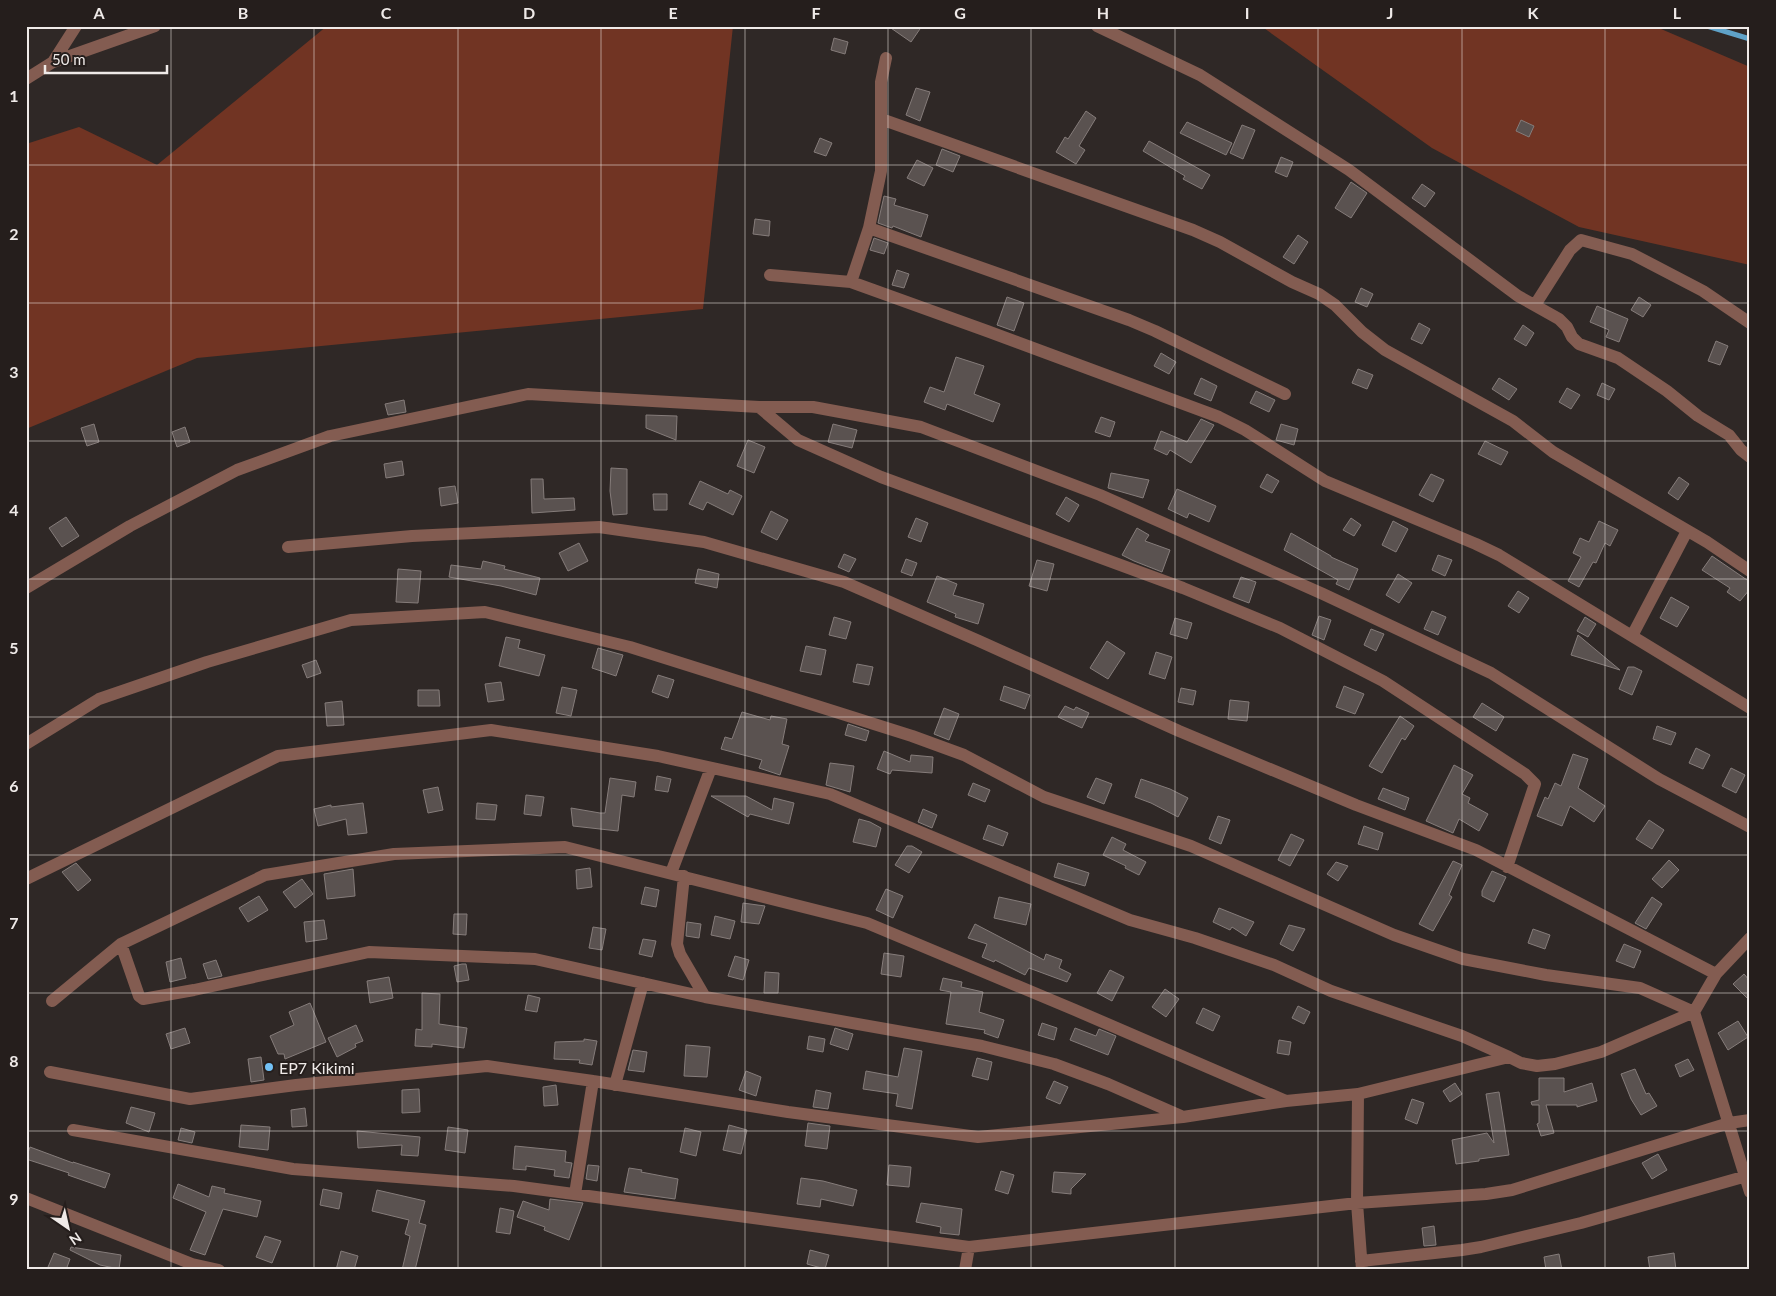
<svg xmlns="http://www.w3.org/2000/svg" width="1776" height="1296" font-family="Lato,sans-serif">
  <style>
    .green { fill: #713423 }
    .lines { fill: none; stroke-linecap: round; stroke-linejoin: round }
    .stream { stroke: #5fa2c8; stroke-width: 5 }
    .building { fill: #5a5250; stroke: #857c7a }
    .minor { stroke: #835c51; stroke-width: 12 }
    .grid { fill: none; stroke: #efeae8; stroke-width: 1; stroke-opacity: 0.55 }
    .poi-dot { fill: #73c1f5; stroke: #251e1c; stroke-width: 2 }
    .labels { text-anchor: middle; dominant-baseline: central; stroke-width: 4; stroke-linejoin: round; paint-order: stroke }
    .poi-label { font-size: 16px; fill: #efeae8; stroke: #251e1c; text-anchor: start }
    .neatline { fill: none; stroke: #efeae8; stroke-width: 2 }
    .grid-label { font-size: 16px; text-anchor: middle; font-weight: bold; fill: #efeae8 }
  </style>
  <rect width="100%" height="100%" fill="#2f2826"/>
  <path class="green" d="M327,26H733L703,309L197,358L26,429V144L79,127L157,165Z
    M1261,26H1654L1750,67V265L1579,227L1432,148Z"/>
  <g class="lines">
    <path class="stream" d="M1707,26L1750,39"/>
  </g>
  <path class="building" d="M888,26H922L911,42Z
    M834,38L848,42L845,54L831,50Z
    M916,88L930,92L920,121L906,115Z
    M1086,111L1096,118L1079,146L1085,150L1076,164L1056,152L1065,137L1068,139Z
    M1521,120L1534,126L1529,137L1516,131Z
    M1187,122L1232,143L1226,155L1180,133Z
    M1242,125L1255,130L1243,159L1230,153Z
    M820,138L832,143L826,156L814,152Z
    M1149,141L1210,175L1202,189L1183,179L1185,176L1143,151Z
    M942,149L960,156L953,172L936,165Z
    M1281,157L1293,162L1287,177L1275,172Z
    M917,160L933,168L924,186L907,178Z
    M1351,182L1367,193L1351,218L1335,208Z
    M1422,184L1435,193L1425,207L1412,198Z
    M884,196L896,199L894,205L928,215L921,237L893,226L892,228L878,223Z
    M755,219L770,221L769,236L753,234Z
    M1298,235L1308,242L1294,264L1283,257Z
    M874,238L888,243L884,254L870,250Z
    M897,270L909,274L904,288L892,285Z
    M1361,288L1373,294L1367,307L1355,302Z
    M1007,297L1024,303L1014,331L997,325Z
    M1639,297L1651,305L1643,317L1631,310Z
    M1597,306L1628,319L1619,342L1606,337L1609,330L1590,322Z
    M1419,323L1430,329L1422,344L1411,339Z
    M1523,325L1534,333L1526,346L1514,339Z
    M1716,341L1728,346L1720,365L1708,361Z
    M1161,353L1176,362L1169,374L1154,366Z
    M956,357L984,366L974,394L1000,404L993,422L947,404L945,410L924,402L930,387L944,392Z
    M1358,369L1373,375L1367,389L1352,383Z
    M1201,378L1217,386L1211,401L1194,394Z
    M1499,378L1517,389L1509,400L1492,389Z
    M1602,383L1615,389L1609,400L1597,395Z
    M1567,388L1580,395L1571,409L1559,402Z
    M1256,391L1275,400L1269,412L1250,403Z
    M404,400L406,412L388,415L385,404Z
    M646,415L677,416L676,440L646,428Z
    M1101,417L1115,422L1110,437L1095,432Z
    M1201,419L1214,425L1191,463L1170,450L1167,455L1154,449L1161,431L1187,442Z
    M94,424L99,442L87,446L81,428Z
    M833,424L857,430L852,448L828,442Z
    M1281,424L1298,429L1294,445L1276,440Z
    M185,427L190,442L177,447L172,432Z
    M748,440L765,447L754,473L737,466Z
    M1485,441L1508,452L1501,465L1478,454Z
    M402,461L404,475L386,478L384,464Z
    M611,468L627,469V514L613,515L610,491Z
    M1111,473L1149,480L1143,498L1108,488Z
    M1267,474L1279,481L1272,493L1260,487Z
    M1431,474L1444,480L1433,502L1419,495Z
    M1679,477L1689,484L1678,500L1668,493Z
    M531,479H543L544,499L574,498L575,510L532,513Z
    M700,481L728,494L730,490L742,496L733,515L707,502L703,510L689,504Z
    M455,486L458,503L441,506L439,488Z
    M1177,489L1216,506L1209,522L1189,513L1187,518L1168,509Z
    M653,494H667V510H654Z
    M1066,497L1079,505L1069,522L1056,514Z
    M771,511L788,520L777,540L761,532Z
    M66,517L79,536L62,547L49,528Z
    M916,518L928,523L921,542L908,537Z
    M1351,518L1361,525L1354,536L1343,530Z
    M1393,521L1408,529L1396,552L1382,545Z
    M1599,521L1618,530L1610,546L1605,543L1596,563L1593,562L1579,587L1568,581L1581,557L1573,553L1580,538L1589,542Z
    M1137,528L1149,535L1145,541L1170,550L1162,572L1134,561L1122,555Z
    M1291,533L1331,556V557L1358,569L1349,590L1336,584L1338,580L1284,550Z
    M579,543L588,561L568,571L559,553Z
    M844,554L856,559L849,572L838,567Z
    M1438,555L1452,560L1445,576L1432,570Z
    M1712,556L1750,582V589L1740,601L1727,592L1730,588L1702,570Z
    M906,559L917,563L912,576L901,572Z
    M1037,560L1054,564L1047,591L1029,586Z
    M483,561L505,566L504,569L540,578L536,595L501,586L449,577L451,565L481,569Z
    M398,569L421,571L418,603L396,602Z
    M698,569L719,574L717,588L695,583Z
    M1398,574L1412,583L1399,603L1386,595Z
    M937,576L957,584L953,595L984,604L978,624L955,617L956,614L927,602Z
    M1241,577L1256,582L1249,603L1233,597Z
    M1518,591L1529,598L1519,613L1508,606Z
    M1671,597L1689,607L1677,627L1660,618Z
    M1432,611L1446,617L1438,635L1424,629Z
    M1319,616L1331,620L1324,640L1312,635Z
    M834,617L851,622L846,639L829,635Z
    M1585,617L1596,624L1588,637L1577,631Z
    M1175,618L1192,623L1187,639L1170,634Z
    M1371,629L1384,634L1376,651L1364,645Z
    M1578,635L1620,670L1571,655Z
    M506,637L520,640L518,648L545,655L539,676L499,666Z
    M1107,641L1125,653L1108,679L1090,668Z
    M806,646L826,650L821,675L800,671Z
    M598,648L623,655L616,676L592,668Z
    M1156,652L1172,657L1165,679L1149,674Z
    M316,660L321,673L307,678L302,665Z
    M857,664L873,667L869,685L853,682Z
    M1628,667H1634L1642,671L1632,695L1619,689Z
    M658,675L674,680L668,698L652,692Z
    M501,682L504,700L488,702L485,684Z
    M1004,686L1030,695L1025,709L1000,700Z
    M1344,686L1364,694L1355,714L1336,707Z
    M562,687L577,690L571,716L556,713Z
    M1181,688L1196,691L1193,705L1178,702Z
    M418,690H439L440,706H418Z
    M1230,700L1249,702L1247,721L1228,719Z
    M342,701L344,725L327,726L325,703Z
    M1482,703L1504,717L1496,731L1473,717Z
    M1065,706L1074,710L1076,707L1089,713L1082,728L1058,717Z
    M944,708L959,714L949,740L934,734Z
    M742,712L770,720L771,716L787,719L782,744L789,746L780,775L759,768L762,760L721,749L725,737L732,739Z
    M1400,716L1414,726L1405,740L1402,738L1382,773L1369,766Z
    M848,724L869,731L866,741L845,735Z
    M1657,726L1676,733L1671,745L1653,739Z
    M1696,748L1710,755L1703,769L1689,763Z
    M884,751L910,762L911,755L933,757L932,773L892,770L890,774L877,769Z
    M1573,754L1588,759L1578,788L1605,806L1594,822L1570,806L1562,826L1537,816L1545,797L1548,799L1555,783L1561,786Z
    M830,763L854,766L850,792L826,785Z
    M1454,765L1473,775L1462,794L1470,798L1468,803L1488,814L1479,831L1459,819L1453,833L1426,821Z
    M1731,768L1745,775L1736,793L1722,786Z
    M657,776L671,779L668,792L655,790Z
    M610,778L636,782L634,797L622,795L618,831L573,826L571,808L600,813H605Z
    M1096,778L1112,784L1104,804L1087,797Z
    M1141,779L1170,789L1188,798L1178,817L1151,803L1135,797Z
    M973,783L990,790L985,802L968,795Z
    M438,787L443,810L428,813L423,790Z
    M1383,788L1409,798L1405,810L1378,799Z
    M526,795L544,797L541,816L524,814Z
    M711,796H746L772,810L774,798L794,803L789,824L750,814L748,817Z
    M363,803L367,833L348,835L346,819L318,826L314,809L331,805V807Z
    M477,803L497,805L495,820L476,819Z
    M923,809L937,815L932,828L918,822Z
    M1218,816L1230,820L1221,844L1209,839Z
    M859,819L870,822L881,828L876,847L853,842Z
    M1649,820L1664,830L1652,849L1636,839Z
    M988,825L1008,833L1003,846L983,839Z
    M1364,826L1383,833L1378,850L1358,844Z
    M1291,834L1304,840L1290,866L1278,860Z
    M1112,837L1126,844L1123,850L1146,862L1139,875L1125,868L1126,866L1103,855Z
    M907,846H912L922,852L909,873L895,865Z
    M1669,860L1679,870L1662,888L1652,879Z
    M1453,861L1462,865L1449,895L1452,897L1433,931L1419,924Z
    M1336,862L1348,866L1338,881L1327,874Z
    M76,863L91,880L78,891L62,872Z
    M1058,863L1089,873L1085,886L1054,877Z
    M590,868L592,887L577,889L576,870Z
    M353,869L355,896L327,899L324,874Z
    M1492,871L1506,877L1494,902L1482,896V891Z
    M302,879L313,894L295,908L283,892Z
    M645,887L659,890L656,907L641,904Z
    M886,889L903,896L893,918L876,910Z
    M259,896L268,910L248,922L239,908Z
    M999,897L1031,904L1026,925L994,918Z
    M1652,897L1662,904L1646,929L1635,923Z
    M743,903L765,906L759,924L741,922Z
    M1219,908L1254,922L1246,936L1232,927L1230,930L1213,922Z
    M454,914H467L466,935L453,934Z
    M715,916L735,921L730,939L711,935Z
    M324,920L327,939L306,942L304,922Z
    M687,922L701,924L699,938L686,936Z
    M975,924L1044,960L1046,954L1062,960L1059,968L1071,974L1067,982L1029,968L1025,975L995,960L994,962L982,957L987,944L968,938Z
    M1289,925L1305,929L1293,951L1280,944Z
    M593,927L606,929L602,950L589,948Z
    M1533,929L1550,935L1545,949L1528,943Z
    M643,939L656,941L652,957L639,954Z
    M1624,944L1641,951L1634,968L1616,961Z
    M884,953L904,956L901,977L881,974Z
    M735,956L749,960L743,980L728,976Z
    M181,958L186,978L170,982L166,962Z
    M216,960L222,976L208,979L203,964Z
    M462,964H466L469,980L457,982L454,966Z
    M1110,970L1124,977L1112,1001L1097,993Z
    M765,972L779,973L778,993H764Z
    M1744,974L1750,981V1001L1733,984Z
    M389,977L393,998L370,1003L367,981Z
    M943,978L962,982L961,987L983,992L979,1012L1004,1020L998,1038L984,1033L985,1030L946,1024L951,992L940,990Z
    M1165,989L1179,999L1166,1017L1152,1007Z
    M422,993L440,994L439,1024L467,1028L464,1048L432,1044V1047L415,1046L416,1029L422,1030Z
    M528,995L540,998L537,1012L525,1010Z
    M310,1003L326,1042L285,1059L284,1054H278L270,1036L294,1025L289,1012Z
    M1298,1006L1310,1012L1304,1024L1292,1018Z
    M1203,1008L1220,1016L1213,1031L1196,1023Z
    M1738,1021L1748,1037L1728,1050L1718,1033Z
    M1042,1023L1057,1028L1054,1040L1038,1035Z
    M356,1025L363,1041L355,1044L356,1047L337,1057L328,1038Z
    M185,1028L190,1043L171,1049L166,1034Z
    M835,1028L853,1034L848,1050L830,1044Z
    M1075,1028L1096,1036L1099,1029L1116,1036L1108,1055L1070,1040Z
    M809,1036L825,1039L823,1052L807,1049Z
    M584,1039L597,1041L592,1065L579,1063L580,1060L554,1059L555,1042L584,1041Z
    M1279,1040L1291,1042L1289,1055L1277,1053Z
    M686,1045L710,1047L707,1077L684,1076Z
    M904,1048L922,1051L912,1109L896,1106L898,1094L863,1089L866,1071L898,1077Z
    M633,1050L647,1052L644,1072L628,1070Z
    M261,1057L264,1080L251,1082L248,1059Z
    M977,1058L992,1062L988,1080L972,1076Z
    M1688,1059L1694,1070L1680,1077L1675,1065Z
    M1635,1069L1646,1094L1649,1093L1657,1106L1641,1115L1631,1099L1621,1074Z
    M746,1071L761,1077L756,1096L739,1090Z
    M1539,1078H1564V1092L1592,1083L1597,1101L1577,1107V1105H1546L1554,1133L1541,1136L1537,1124L1539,1123V1105H1532L1531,1102L1539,1100Z
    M1054,1081L1068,1087L1060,1104L1046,1098Z
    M1455,1083L1462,1094L1450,1102L1443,1091Z
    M556,1085L558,1105L544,1106L543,1087Z
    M419,1089L420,1112L402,1113V1090Z
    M816,1090L831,1093L828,1109L813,1107Z
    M1499,1092L1509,1155L1479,1159V1161L1456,1164L1452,1140L1487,1133L1494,1143L1486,1094Z
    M1412,1099L1424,1103L1417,1124L1405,1119Z
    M131,1107L155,1113L149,1132L126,1123Z
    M305,1108L307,1126L292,1127L291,1110Z
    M808,1123L830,1126L827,1149L805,1146Z
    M241,1125L270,1127L268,1150L239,1147Z
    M729,1125L747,1130L741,1154L723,1150Z
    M448,1127L468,1130L465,1153L445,1150Z
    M181,1128L195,1132L192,1143L178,1140Z
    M685,1128L701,1132L696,1156L680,1152Z
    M357,1131L420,1137L418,1156L401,1155L402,1145L358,1148Z
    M515,1146L566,1151L565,1162L572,1163L569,1178L554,1176L555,1170L526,1166V1170L513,1169Z
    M30,1147L73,1163V1162L110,1174L105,1188L68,1175L69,1173L26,1159Z
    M1658,1154L1667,1170L1652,1179L1642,1163Z
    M588,1165L599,1166L597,1181L586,1179Z
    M889,1165L911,1167L909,1187L887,1185Z
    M629,1168L642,1170L641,1172L678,1179L675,1199L624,1192Z
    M1001,1171L1014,1175L1008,1194L995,1190Z
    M1054,1172L1086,1174L1071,1189V1194L1052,1192Z
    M801,1178L823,1181L857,1190L853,1206L821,1199L820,1207L797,1204Z
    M178,1184L209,1197L212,1186L225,1189L224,1193L261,1201L257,1217L223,1209L205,1255L190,1250L206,1212L173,1198Z
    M323,1189L342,1193L339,1209L320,1205Z
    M377,1190L425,1201L419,1223L426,1225L415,1270H402L410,1236L405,1234L409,1220L372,1211Z
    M550,1199L583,1203L569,1240L544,1230L545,1227L517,1217L523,1201L549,1210Z
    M921,1203L962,1209L959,1235L940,1233L941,1227L916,1222Z
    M500,1208L514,1211L510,1234L496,1232Z
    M1434,1226L1436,1245L1424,1246L1422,1228Z
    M265,1236L281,1241L272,1263L256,1257Z
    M71,1247L121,1255L119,1269L100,1265L70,1250Z
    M810,1250L829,1255L825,1269L807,1264Z
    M341,1251L358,1256L354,1270H336Z
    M54,1253L70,1259L66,1270H56L48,1267Z
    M1674,1253L1676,1270H1650L1648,1257Z
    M1559,1254L1562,1270H1546L1544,1257Z"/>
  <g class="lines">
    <path class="minor" d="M1097,26L1200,75L1349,170L1518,296L1559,319L1567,327L1572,337L1579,344L1618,358L1667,391L1698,416L1729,435L1741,450L1750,457
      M53,62L155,26
      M26,79L53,62L76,26
      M881,119L1193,230L1220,242L1292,282L1319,294L1335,305L1362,332L1385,350L1513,421L1553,452L1707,542L1750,571
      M869,228L1129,320L1155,331L1285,394
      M770,275L851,282L987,331L1219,417L1245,430L1325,481L1476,544L1499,555L1750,708
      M851,282L869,228L881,171V82L886,58
      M1535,305L1570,250L1581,240L1632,254L1703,291L1750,323
      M759,407L798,440L881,477L1183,588L1280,628L1383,681L1525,774L1535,784L1507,867
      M288,547L412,536L599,527L704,542L844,582L979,641L1179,731L1356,805L1476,850L1716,974
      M26,588L130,526L237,470L330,436L528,394L759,407H813L921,427L1100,495L1323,594L1491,673L1659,779L1750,827
      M1632,636L1687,531
      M26,744L99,699L207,662L351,620L485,612L630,647L912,736L964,755L1044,797L1191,846L1394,935L1463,959L1546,975L1640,988L1694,1012L1750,1192
      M671,873L711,768
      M684,876L677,944L680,954L705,997
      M26,879L278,756L491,730L658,756L830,794L1130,920L1195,938L1274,965L1331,991L1462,1036L1509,1057
      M121,944L139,996L143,999L194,990L369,952L535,959L705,997L982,1046L1054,1064L1108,1084L1181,1116
      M52,1001L121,944L265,875L394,854L565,847L867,923L1075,1010L1286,1101
      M50,1072L190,1099L296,1085L487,1066L593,1081L788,1112L978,1137L1183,1117L1286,1101L1358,1094L1509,1057L1521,1063L1537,1066L1555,1064L1601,1052L1694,1012L1716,974L1750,938
      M615,1085L643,983
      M1358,1094L1357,1203L1362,1270
      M73,1130L293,1169L514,1186L969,1247L1357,1203L1486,1194L1512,1190L1729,1123L1750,1120
      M575,1194L593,1081
      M26,1198L192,1264L219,1270
      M1361,1261L1462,1250L1481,1247L1581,1223L1750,1175
      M965,1270L969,1247"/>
  </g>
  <path class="grid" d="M171,26V1270M314,26V1270M458,26V1270M601,26V1270M745,26V1270M888,26V1270M1031,26V1270M1175,26V1270M1318,26V1270M1462,26V1270M1605,26V1270M26,165H1750M26,303H1750M26,441H1750M26,579H1750M26,717H1750M26,855H1750M26,993H1750M26,1131H1750"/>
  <circle class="poi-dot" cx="269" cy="1067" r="5"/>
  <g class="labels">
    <g class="poi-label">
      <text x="279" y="1067">EP7 Kikimi</text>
    </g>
  </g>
  <rect width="1776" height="1296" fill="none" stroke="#251e1c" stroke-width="55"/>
  <g transform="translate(68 1228) rotate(146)" stroke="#251e1c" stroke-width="4" paint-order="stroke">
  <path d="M0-4L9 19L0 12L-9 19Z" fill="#efeae8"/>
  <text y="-8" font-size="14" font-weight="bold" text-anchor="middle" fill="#efeae8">N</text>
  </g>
  <path d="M45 65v8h122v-8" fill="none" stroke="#efeae8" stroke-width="2.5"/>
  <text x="52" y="65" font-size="15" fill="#efeae8" stroke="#251e1c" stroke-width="4" paint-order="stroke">50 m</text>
  <rect x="28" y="28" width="1720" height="1240" class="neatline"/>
  <g class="grid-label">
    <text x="99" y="19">A</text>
    <text x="243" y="19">B</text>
    <text x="386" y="19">C</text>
    <text x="529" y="19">D</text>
    <text x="673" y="19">E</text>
    <text x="816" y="19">F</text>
    <text x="960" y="19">G</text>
    <text x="1103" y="19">H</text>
    <text x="1247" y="19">I</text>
    <text x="1390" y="19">J</text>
    <text x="1533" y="19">K</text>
    <text x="1677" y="19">L</text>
    <text x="14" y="102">1</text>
    <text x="14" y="240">2</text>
    <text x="14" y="378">3</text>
    <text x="14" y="516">4</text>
    <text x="14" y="654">5</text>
    <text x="14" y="792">6</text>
    <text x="14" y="929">7</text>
    <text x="14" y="1067">8</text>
    <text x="14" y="1205">9</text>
  </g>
</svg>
